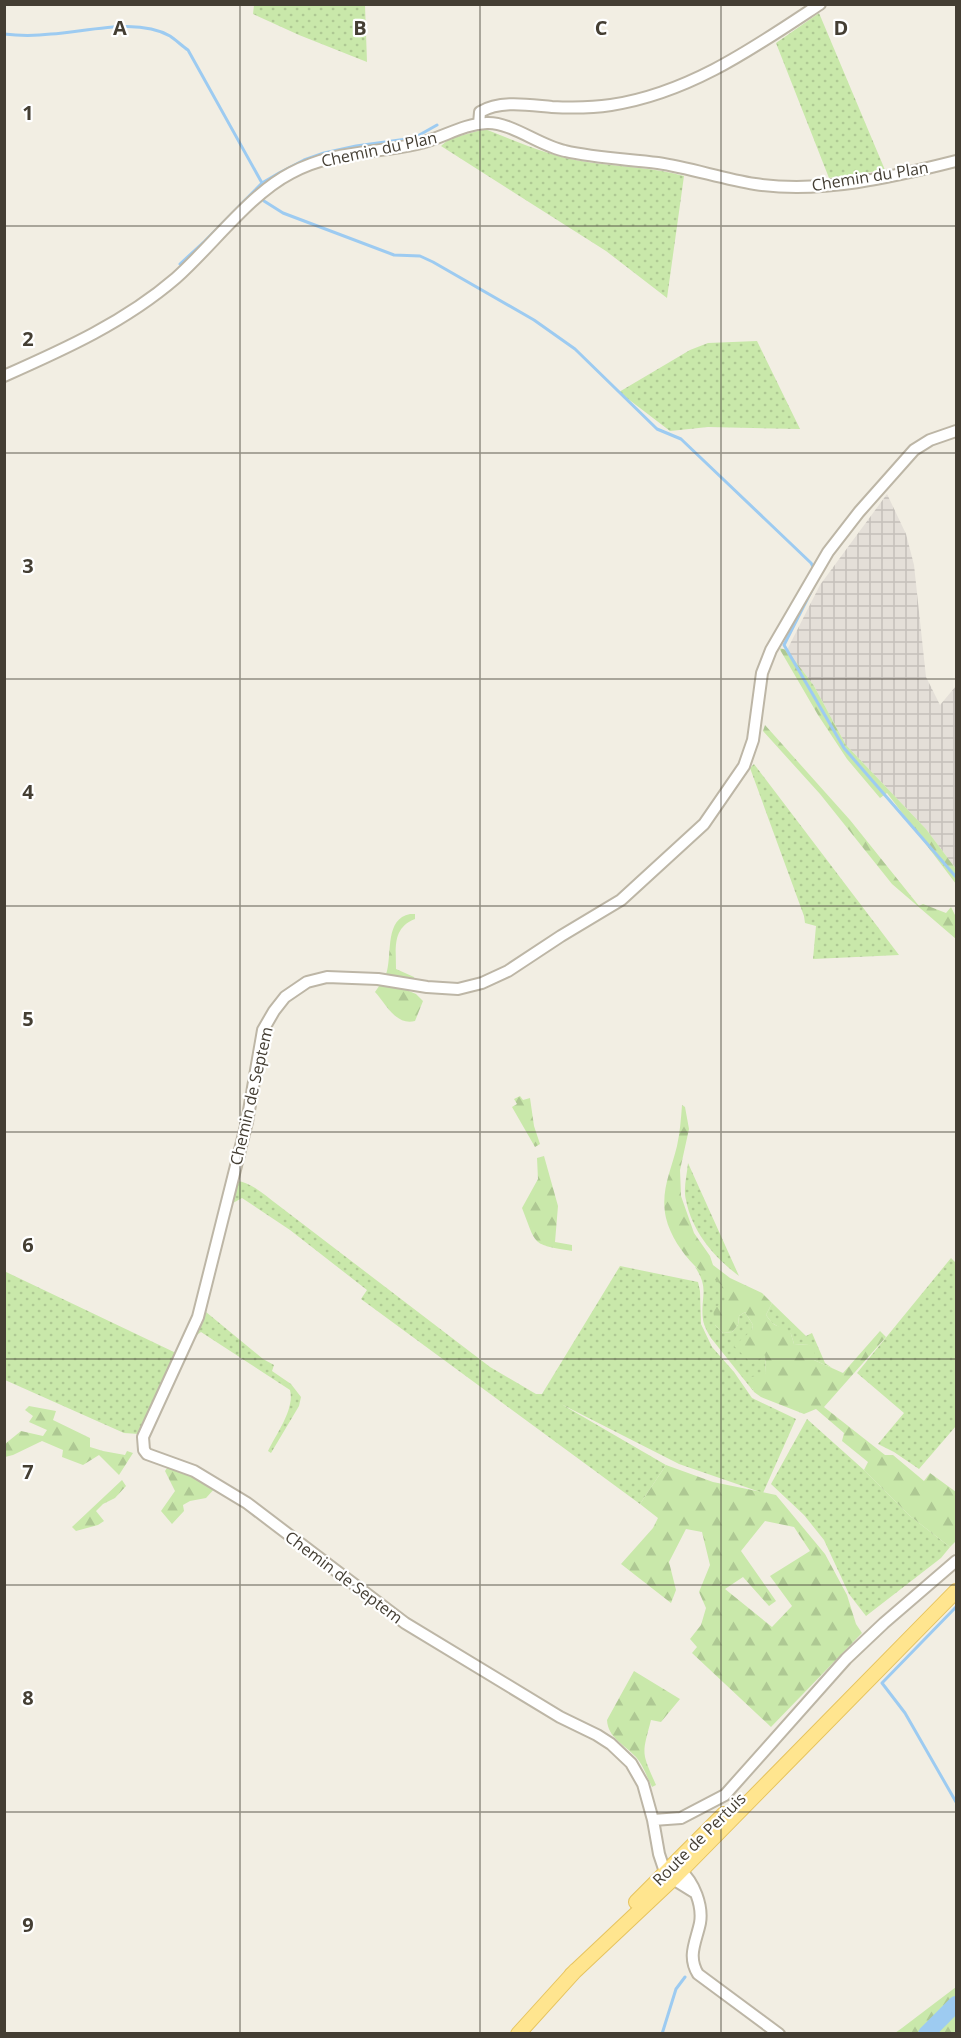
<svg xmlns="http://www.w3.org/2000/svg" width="961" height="2038" font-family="'Open Sans',sans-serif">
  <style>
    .industrial { fill: url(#industrial-grid) }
    .grass { fill: url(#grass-dots) }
    .forest { fill: url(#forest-firs); fill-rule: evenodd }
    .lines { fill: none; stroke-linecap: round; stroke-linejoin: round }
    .stream { stroke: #9dcbf1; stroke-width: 3 }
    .river { stroke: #9dcbf1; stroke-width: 16 }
    .minor-casing { stroke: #bdb6a6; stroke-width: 14 }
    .major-casing { stroke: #e6c35d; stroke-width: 16 }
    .minor { stroke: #fff; stroke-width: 10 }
    .major { stroke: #ffe58f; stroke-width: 14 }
    .grid { fill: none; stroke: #443e33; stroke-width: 1.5; stroke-opacity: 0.55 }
    .labels { text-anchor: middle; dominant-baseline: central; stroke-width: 4.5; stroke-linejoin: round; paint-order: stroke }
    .street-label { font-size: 16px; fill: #443e33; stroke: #fff }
    .grid-label { font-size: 20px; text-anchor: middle; font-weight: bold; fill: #443e33; stroke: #fff; stroke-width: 4.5; stroke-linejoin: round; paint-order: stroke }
  </style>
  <defs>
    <pattern id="industrial-grid" width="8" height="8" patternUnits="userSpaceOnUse" patternTransform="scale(1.5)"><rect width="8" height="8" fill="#e4dfd8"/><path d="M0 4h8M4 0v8" fill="none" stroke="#c5c0ba"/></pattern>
    <pattern id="grass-dots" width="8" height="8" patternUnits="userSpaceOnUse" patternTransform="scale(1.5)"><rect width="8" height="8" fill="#c9e8aa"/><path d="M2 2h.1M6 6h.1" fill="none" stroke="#aec893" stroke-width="1.8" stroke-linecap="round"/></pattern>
    <pattern id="forest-firs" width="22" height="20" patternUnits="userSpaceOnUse" patternTransform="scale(1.5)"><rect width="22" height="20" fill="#c9e8aa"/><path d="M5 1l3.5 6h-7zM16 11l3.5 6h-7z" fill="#aec893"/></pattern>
  </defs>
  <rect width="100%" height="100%" fill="#f2eee3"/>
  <path class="industrial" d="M887,494L906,534L914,565L926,677L940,705L956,686V869L926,829L846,745L814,686L787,650L820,585Z"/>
  <path class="grass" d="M254,5H365L367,62L299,35L253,14Z
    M819,13L885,170L829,178L776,43Z
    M485,129C518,142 551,157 587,162C620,167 652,167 684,176L667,298L606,251L441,146L449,139Z
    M757,341L800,429L708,427L670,431L619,392L690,350L708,343Z
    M754,764L899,955L813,959L816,926L805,923L804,916L750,768Z
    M688,1163L739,1276C715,1258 692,1232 686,1200C683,1189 687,1175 688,1163Z
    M237,1181C251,1182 266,1196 278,1205L490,1367L536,1394H542L620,1266L698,1282L700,1291L701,1324L712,1347L734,1372L752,1398L796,1419L763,1493L679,1464L561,1404L666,1465L640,1504L361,1299L367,1290L290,1230L242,1198L233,1203L230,1209L206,1312L263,1359L274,1365L272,1371L291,1384L301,1397L299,1406L271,1453L268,1451C276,1434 295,1409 290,1390L201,1332L197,1335L182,1361Z
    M951,1258L956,1263V1426L919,1469L894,1452L878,1444L904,1413L857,1373Z
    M695,1267C706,1273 730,1284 728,1299C727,1307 718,1318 715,1325L723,1333L732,1332L738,1325L739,1316L745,1312L753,1325L752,1330L765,1354L766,1373L752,1388L754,1392L711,1338C708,1333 704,1326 703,1320C700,1297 710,1289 695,1267Z
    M4,1271L176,1353L139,1434L124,1433L5,1380Z
    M772,1303L806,1336L812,1333L825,1363L832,1368L814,1360L809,1345L794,1344L791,1334L772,1323L766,1315Z
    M807,1419L864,1470L910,1516L950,1547L941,1558L866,1616L849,1594L824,1540L804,1515L771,1484Z"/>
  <path class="forest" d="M779,648L787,650L814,686L846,745L926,829L956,869V884L887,793L880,798L847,759L818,715Z
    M765,725L850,820L919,906L923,904L946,913L951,907L956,917V939L892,884L820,794L763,731Z
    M410,914H415V919C392,928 396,948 396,969L414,977L415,981H403L404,989L416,994L423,1001L415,1021C396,1026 386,1004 375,992C379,986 385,978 387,971C392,952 385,919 410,914Z
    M520,1096L523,1100L530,1098L534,1126L540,1144L535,1147L512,1107L517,1104L514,1099Z
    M682,1105L685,1107L689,1129L680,1170L681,1196L694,1233L710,1256L713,1265L730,1278L762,1293L772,1303L766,1315C771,1322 775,1328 784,1326L791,1334L794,1344L809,1345L815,1348L814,1360L843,1373L880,1331L886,1337L824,1407L885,1455H893L924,1481L930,1473L956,1492V1541L950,1547L910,1516L864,1470L868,1462L842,1441L844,1433L816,1409L804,1414L761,1397L754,1392L748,1378L766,1373L765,1355L752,1364L734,1346L752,1330L753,1325L745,1312L739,1316L738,1325L732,1332L723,1333L715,1325L713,1309L728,1299C725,1279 706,1278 694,1265C682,1253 670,1235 666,1218C660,1191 671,1171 677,1146C680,1132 681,1119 682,1105Z
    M544,1156L558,1206L555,1242L572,1245V1251C531,1244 537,1246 522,1208L538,1179L537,1158Z
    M29,1406L56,1411L53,1420L90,1438V1447L103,1451L125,1455L127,1451L133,1453L119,1475L99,1455L83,1465L62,1457L63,1450L42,1441L13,1455L5,1457V1444L21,1431L43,1436L47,1430L29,1422L33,1416L25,1410Z
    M169,1465L216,1487L206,1498L190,1501L183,1505L184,1511L172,1524L161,1511L175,1491L165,1471Z
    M666,1465L713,1482L776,1495L825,1554L847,1595L856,1624L862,1633L771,1727L692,1653L697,1647L690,1639L701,1625L706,1608L699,1592L710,1565L702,1532L686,1529L669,1562L676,1590L671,1603L621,1564L653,1528L658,1518L640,1504ZM765,1521L794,1527L810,1551L770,1576L792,1606L772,1627L725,1589L743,1577L769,1606L776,1601L741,1551Z
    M122,1480L126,1486L115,1498L103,1504L96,1511L104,1521L98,1525L76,1531L72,1527Z
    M634,1671L680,1699L661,1722L651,1720C642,1755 641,1751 656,1785L652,1787C647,1777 643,1765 636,1757C624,1744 608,1738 607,1720Z
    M956,1987V2033H895L902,2028Z"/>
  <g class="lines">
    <path class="stream" d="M4,34C20,36 35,36 51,34C86,32 137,17 170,36C176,40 182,46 188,50L262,183
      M264,201L283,213L394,255L420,256L433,262L534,320L575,349L657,429L681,439L811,563L815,570
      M180,264L205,241L262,183L279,173L304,160L324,153L356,146L414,138L437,125
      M819,576L784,645L844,748L956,877
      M956,1607L882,1683L905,1713L956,1802
      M662,2034L676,1989L685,1977"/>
    <path class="river" d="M926,2034L956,2004"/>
    <g class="minor-casing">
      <path id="minor" d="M479,124L480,112C501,100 528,105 552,107C572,108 591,108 611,105C690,93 755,47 820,4
        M4,376C65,349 125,322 176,278C212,246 250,194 291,173C335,150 372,154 417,144C441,139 462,124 487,123C511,122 540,146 565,151C595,158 627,159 658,163C691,168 723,179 755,184C821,194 893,177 956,161
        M653,1820L681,1818L725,1795L846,1659L884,1623L956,1561
        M674,1871H681C694,1882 703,1906 700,1923C696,1942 687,1956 698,1974L779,2034
        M694,1892L673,1879L664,1869L659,1854L653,1820L643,1784L631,1763L611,1744L597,1735L560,1717L405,1623L247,1503L194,1471L147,1454L144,1450L143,1437L198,1317L247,1122L263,1030L274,1011L285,997L307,982L327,977L378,979L427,987L458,989L482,983L508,971L561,936L621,900L704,824L744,766L753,740L762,673L771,650L828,552L859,512L914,450L930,440L956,431"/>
    </g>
    <g class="major-casing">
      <path id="major" d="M636,1902L724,1814
        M571,1975L673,1879L956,1591
        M518,2034L576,1970"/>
    </g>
    <use href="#minor" class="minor"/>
    <use href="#major" class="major"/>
  </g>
  <path class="grid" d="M240,4V2034M480,4V2034M721,4V2034M4,226H956M4,453H956M4,679H956M4,906H956M4,1132H956M4,1359H956M4,1585H956M4,1812H956"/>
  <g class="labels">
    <g class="street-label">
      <text transform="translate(379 149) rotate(-12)">Chemin du Plan</text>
      <text transform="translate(870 176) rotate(-9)">Chemin du Plan</text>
      <text transform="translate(251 1096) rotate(-77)">Chemin de Septem</text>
      <text transform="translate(344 1577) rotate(37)">Chemin de Septem</text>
      <text transform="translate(699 1839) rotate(-45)">Route de Pertuis</text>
    </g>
  </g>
  <g class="grid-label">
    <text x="120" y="35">A</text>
    <text x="360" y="35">B</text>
    <text x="601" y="35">C</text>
    <text x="841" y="35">D</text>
    <text x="28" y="120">1</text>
    <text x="28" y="346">2</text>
    <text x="28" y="573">3</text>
    <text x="28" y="799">4</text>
    <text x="28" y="1026">5</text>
    <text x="28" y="1252">6</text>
    <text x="28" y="1479">7</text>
    <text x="28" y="1705">8</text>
    <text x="28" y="1932">9</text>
  </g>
  <rect width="961" height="2038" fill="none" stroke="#443e33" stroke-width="12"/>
</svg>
